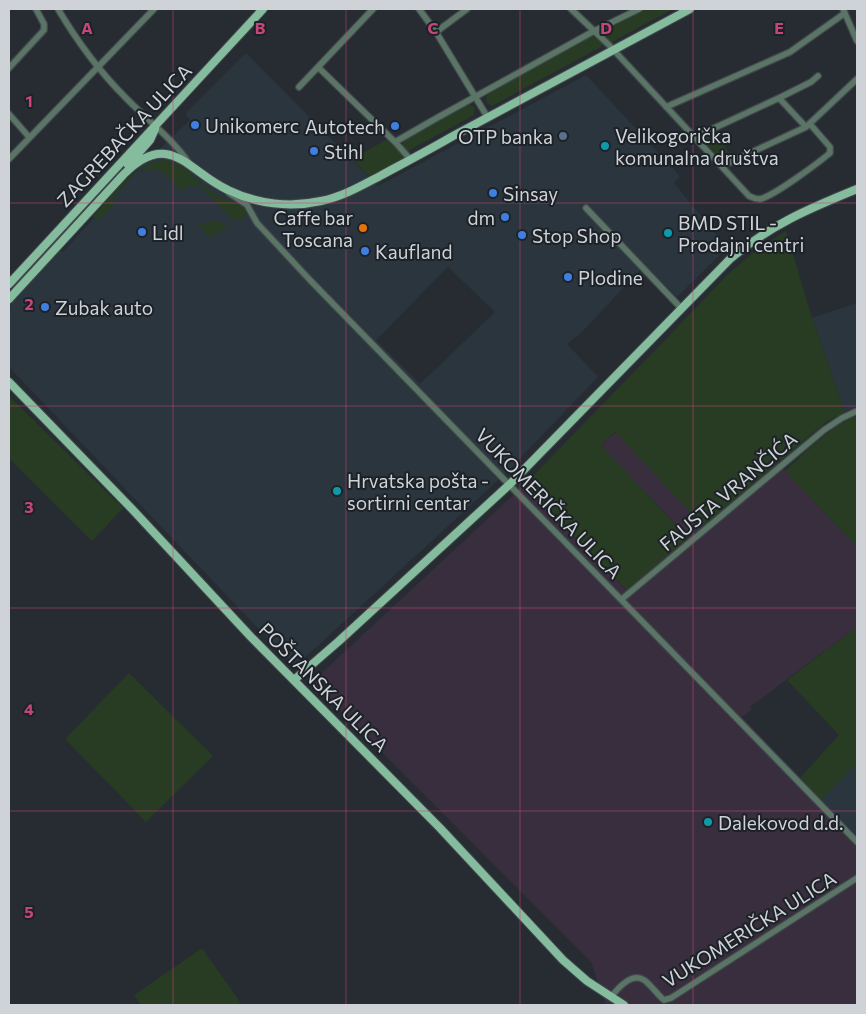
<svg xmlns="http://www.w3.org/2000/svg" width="866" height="1014" font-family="Commissioner,sans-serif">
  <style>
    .built { fill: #2a353e; fill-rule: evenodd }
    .industrial { fill: #382e3e }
    .green { fill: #273c23 }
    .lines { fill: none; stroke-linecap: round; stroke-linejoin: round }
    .minor-casing { stroke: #41474c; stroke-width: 8 }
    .major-casing { stroke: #41474c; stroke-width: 10 }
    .minor { stroke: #5a7465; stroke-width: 5.5 }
    .major { stroke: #86bc9e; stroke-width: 8 }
    .grid { fill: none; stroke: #c5477a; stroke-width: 1; stroke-opacity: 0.55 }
    .shop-dot { fill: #3f7fe0; stroke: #1c2227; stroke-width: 2 }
    .service-dot { fill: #5c6f8a; stroke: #1c2227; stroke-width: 2 }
    .culture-dot { fill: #0f9aa8; stroke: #1c2227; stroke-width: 2 }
    .food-dot { fill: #e8710a; stroke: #1c2227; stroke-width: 2 }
    .labels { text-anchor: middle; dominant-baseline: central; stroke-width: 4; stroke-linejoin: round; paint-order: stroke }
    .poi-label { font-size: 19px; fill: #cfd3d7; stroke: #1c2227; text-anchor: start }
    .street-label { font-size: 19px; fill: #cfd3d7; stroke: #1c2227 }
    .grid-label { font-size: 16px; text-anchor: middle; font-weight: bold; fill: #c5477a; stroke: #1c2227; stroke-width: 4; stroke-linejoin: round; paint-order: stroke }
  </style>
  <rect width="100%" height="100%" fill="#262c31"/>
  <path class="built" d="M246,53L378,186L586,75L680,176L674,183L727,248L677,297L645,265L581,333L567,344L598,377L508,471L297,665H293L9,367V306L60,250L63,252L136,171L190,120L185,114ZM448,267L495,312L420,384L376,340Z
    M857,303V407L845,412L812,318Z
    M857,762V837L821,800Z"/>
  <path class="industrial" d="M616,432L703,526L777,462L857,547V627L750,707L752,709L742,717L857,837V1005H606L591,962L312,682L523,486L626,590L688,538L601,445Z"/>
  <path class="green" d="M644,9H673L610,43L602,33L605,28Z
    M592,36L598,38L603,44L601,47L492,106L487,103L486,97L492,91Z
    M469,104L475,108L474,115L408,151L404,148L403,142L406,138Z
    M714,133L733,157L725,160L721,158L702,140V137Z
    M387,139L404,158L369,176L352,159Z
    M146,140L147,142L9,295V292L36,259Z
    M166,160C190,165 196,184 217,195C227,200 241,202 247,212L243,219L233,220L198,184L194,187L187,186L181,191C171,181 159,162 144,171L141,169L113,198L116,201L98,221L93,216C114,195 134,162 166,160Z
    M214,221L221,222L227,227L210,238L197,224Z
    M786,231L812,318L845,412L826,422L703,526L615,432L601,445L688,538L627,590L523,486L666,339L728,274L756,250Z
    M9,396L123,508L92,541L9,458Z
    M857,415V547L785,471C808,450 829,428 857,415Z
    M857,627V762L821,800L800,778L839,735L787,680Z
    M129,673L213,756L146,822L65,739Z
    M202,948L242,1005H141L134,995Z"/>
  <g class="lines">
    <g class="minor-casing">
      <path id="minor" d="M58,9C77,41 98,70 125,97C146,119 172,138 189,163
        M373,9L318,67L395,142L411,160
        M419,9L436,32L488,118
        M571,9L609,45L749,196C753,198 756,199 760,199C774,196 818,163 830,153V147L810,124
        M843,9L857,41
        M436,32L467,9
        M9,68L44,30V24L36,9
        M299,87L318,67
        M779,98L806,127
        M666,107L790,52L845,13
        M9,114L29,137
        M695,137L779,98L811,82L818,76
        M395,142L435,119L594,31L639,9
        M9,159L154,9
        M722,166L806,127L857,79
        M229,193L247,205L257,223L309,279L857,842
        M586,208L681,308
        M622,599L824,430L842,418L857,411
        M611,997C618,988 632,972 644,980C651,985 657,994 664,1000L671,998L857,878"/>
    </g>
    <g class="major-casing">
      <path id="major" d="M128,165L150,140L155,129
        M9,284L263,9
        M9,299L124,174C170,128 188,172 228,190C257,204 290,208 321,201C342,197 361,186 380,176C404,163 429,150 453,136C532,93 611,51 690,9
        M9,382L132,509L251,637L440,828L563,960L587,981L624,1005
        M294,680L339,641L510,484L730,259C772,224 808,209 857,189"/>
    </g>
    <use href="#minor" class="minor"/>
    <use href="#major" class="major"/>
  </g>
  <path class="grid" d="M173,9V1005M346,9V1005M520,9V1005M693,9V1005M9,203H857M9,406H857M9,608H857M9,811H857"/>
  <g class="shop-dot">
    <circle cx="195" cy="125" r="5"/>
    <circle cx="395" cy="126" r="5"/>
    <circle cx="314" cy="151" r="5"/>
    <circle cx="493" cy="193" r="5"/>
    <circle cx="505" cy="217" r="5"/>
    <circle cx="142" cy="232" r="5"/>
    <circle cx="522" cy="235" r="5"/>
    <circle cx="365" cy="251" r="5"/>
    <circle cx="568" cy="277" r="5"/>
    <circle cx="45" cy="307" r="5"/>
  </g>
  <circle class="service-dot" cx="563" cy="136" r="5"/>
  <g class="culture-dot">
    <circle cx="605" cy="146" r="5"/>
    <circle cx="668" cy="233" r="5"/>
    <circle cx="337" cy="491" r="5"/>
    <circle cx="708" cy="822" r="5"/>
  </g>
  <circle class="food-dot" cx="363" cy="228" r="5"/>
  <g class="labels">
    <g class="poi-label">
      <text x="205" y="125">Unikomerc</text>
      <text x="385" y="126" text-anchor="end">Autotech</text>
      <text x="615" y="135">Velikogorička<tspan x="615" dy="22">komunalna društva</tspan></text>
      <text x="553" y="136" text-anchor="end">OTP banka</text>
      <text x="324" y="151">Stihl</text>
      <text x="503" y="193">Sinsay</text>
      <text x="353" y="217" text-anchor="end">Caffe bar<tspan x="353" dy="22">Toscana</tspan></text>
      <text x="495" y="217" text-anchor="end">dm</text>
      <text x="678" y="222">BMD STIL -<tspan x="678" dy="22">Prodajni centri</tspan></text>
      <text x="152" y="232">Lidl</text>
      <text x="532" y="235">Stop Shop</text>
      <text x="375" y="251">Kaufland</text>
      <text x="578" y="277">Plodine</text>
      <text x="55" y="307">Zubak auto</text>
      <text x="347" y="480">Hrvatska pošta -<tspan x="347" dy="22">sortirni centar</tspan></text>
      <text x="718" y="822">Dalekovod d.d.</text>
    </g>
    <g class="street-label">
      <text transform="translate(124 135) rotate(-47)">ZAGREBAČKA ULICA</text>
      <text transform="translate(728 491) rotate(-40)">FAUSTA VRANČIĆA</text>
      <text transform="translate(549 503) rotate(46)">VUKOMERIČKA ULICA</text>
      <text transform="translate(324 687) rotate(45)">POŠTANSKA ULICA</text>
      <text transform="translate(749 929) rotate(-32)">VUKOMERIČKA ULICA</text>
    </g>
  </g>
  <g class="grid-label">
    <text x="87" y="34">A</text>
    <text x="260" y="34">B</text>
    <text x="433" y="34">C</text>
    <text x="606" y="34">D</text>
    <text x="779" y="34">E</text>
    <text x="29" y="107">1</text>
    <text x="29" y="310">2</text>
    <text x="29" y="513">3</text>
    <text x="29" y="715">4</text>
    <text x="29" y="918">5</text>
  </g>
  <rect width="866" height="1014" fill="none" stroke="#cfd3d7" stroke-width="20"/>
</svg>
